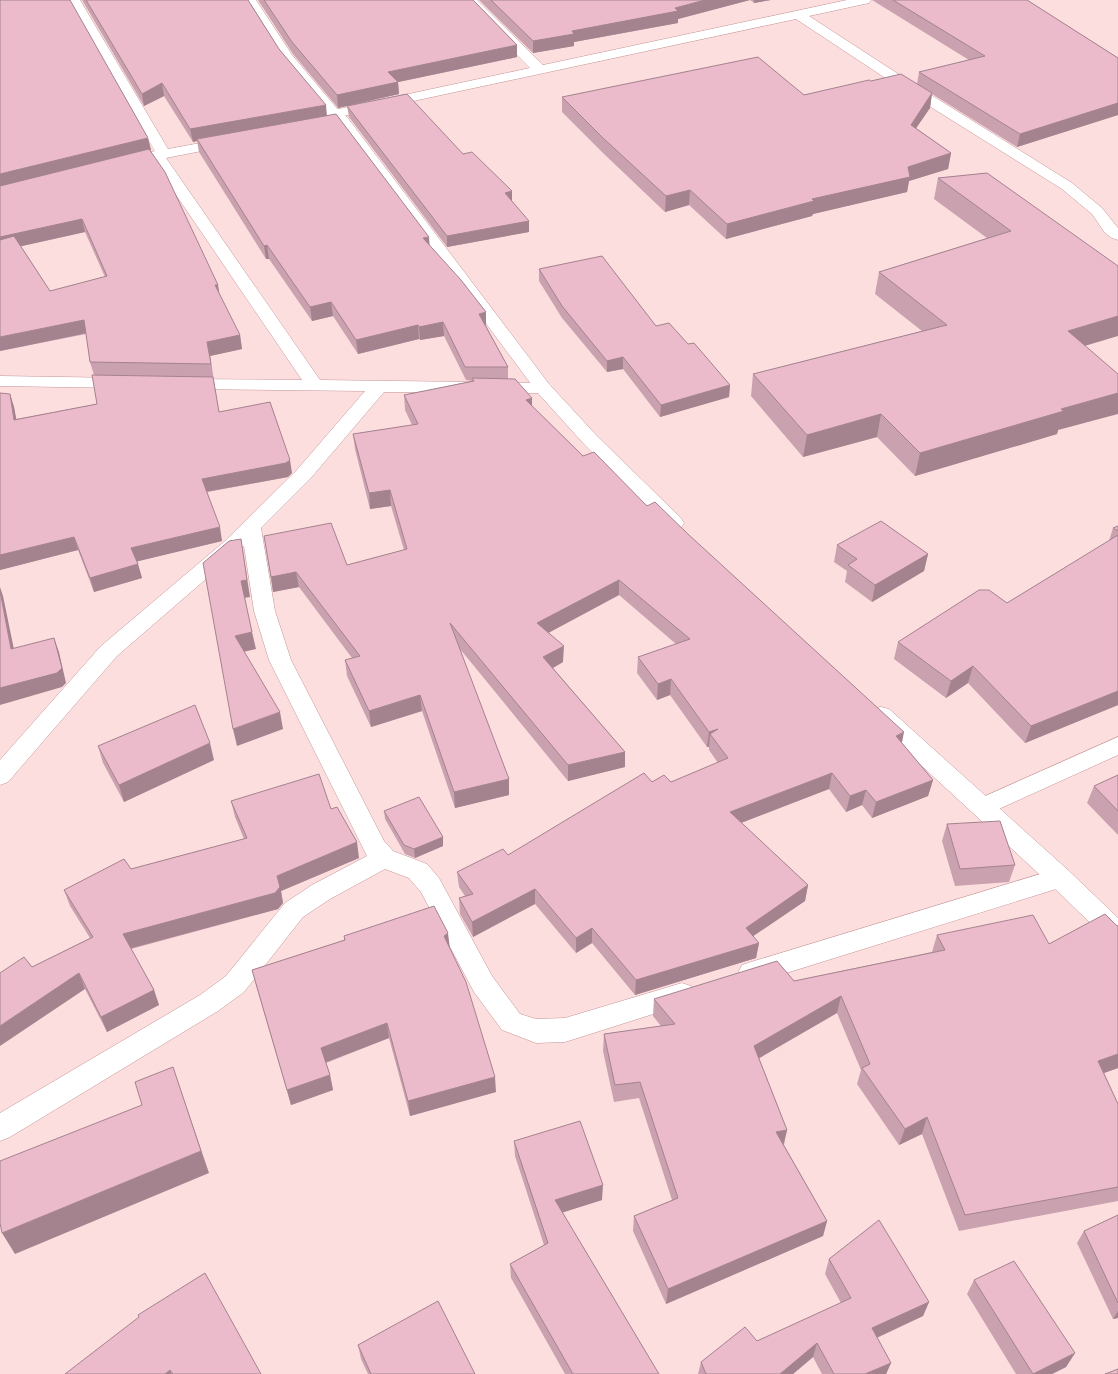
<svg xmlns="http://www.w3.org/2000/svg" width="1118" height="1374" font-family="Lora,serif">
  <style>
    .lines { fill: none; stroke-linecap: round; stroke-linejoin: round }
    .street-casing { stroke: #c49496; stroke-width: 1 }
    .secondary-casing { stroke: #c49496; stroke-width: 1 }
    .street { fill: #fff; fill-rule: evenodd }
    .secondary { fill: #fff; fill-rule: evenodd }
    .wall { fill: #caa1af; fill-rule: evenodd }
    .shaded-wall { fill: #a4838e }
    .building { fill: #ebbbcb; stroke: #a4838e }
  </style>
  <rect width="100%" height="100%" fill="#fddedf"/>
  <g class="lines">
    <g class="street-casing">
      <path id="street" d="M68,0H80L168,149L227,138L232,139L234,142L232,145L227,146L166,158L320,380L543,383L549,384L552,388L549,392L543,393L384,392L310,479L261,528L275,611L291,660L384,841L393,851L427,864L439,878L492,976L520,1014L536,1019L565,1018L682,983L691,986L695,994L691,1002L565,1042L536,1043L502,1030L474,992L421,892L409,878L385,869L330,899L303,917L244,992L218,1011L10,1137L0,1141V1113L200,995L226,976L285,903L312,885L367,856L269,660L254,611L244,546L117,656L8,782L0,785V760L101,646L225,541L296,471L365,391L185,389L179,388L176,384L179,380L185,379L302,380L153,161L125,166L120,165L118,162L120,159L155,151Z
        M464,0H477L543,65L847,0H871L869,3L809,16L912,83L1072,183L1102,208L1118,228V240L1112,238L1105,233L1092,214L1062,189L902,89L796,19L334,118L329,117L327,114L329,111L334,110L530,68Z
        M0,376L122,378L128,379L131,383L128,387L122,388L0,386Z
        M1118,737V755L990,813L982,816L974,813L970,807L974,801Z
        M1060,868L1069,871L1072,878L1069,885L751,984L742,981L738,973L742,965L751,962Z"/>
    </g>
    <g class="secondary-casing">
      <path id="secondary" d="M244,0H256L292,55L339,111L347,117L549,384L597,436L681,518L684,523L681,528L674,529L667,528L584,444L537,392L337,123L329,117L282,60Z
        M881,707L889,709L1069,871L1118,918V945L1109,941L1051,885L873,721L870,715L873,709Z"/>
    </g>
    <use href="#street" class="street"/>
    <use href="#secondary" class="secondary"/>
  </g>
  <path class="wall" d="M0,0L148,138L151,150H150L218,285L219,294L240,335L242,349L210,356L219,412L292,473L288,477L207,492L222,541L137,561L142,578L94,592L78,550L0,570L10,394L14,407L16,419L97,404L94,375L90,362L86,334L0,351ZM85,232L105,277L50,291L21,246Z
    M82,0H248L279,49L327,115L430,246L486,326L508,367V379L532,398V406L583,456L647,506L902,743L933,780L928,796L872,818L862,805L846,812L829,789L741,823L808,885L805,901L753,936L759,943L756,958L635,995L592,943L576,953L535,904L473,937L460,914L459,898L465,896L459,887L457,872L508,855L652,782H671L718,763L709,750V747H707L670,695L657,700L637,673L638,657L676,644L619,595L548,633L563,662L553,668L625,752V767L568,781L460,649L509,795L455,808L422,711L371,727L347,676L345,660L352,658L299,587L273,592L264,536L347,565L404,550L391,506L370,509L355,449L353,434L412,425L405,410L404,395L472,381L466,380L444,336L420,340L419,339L358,354L333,316L312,321L269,259H266L199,152L197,141L193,142L164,96L144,106Z
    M258,0H473L517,45V57L398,82L399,94L338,108L293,54Z
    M479,0H750L678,19V23L574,42V46L533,53Z
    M750,0H771L754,3Z
    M872,0H1027L1118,58V115L1017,147L932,94L930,108L916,128L951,153L948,169L909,181L907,192L813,214L812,216L726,239L689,205L665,212L603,153L562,112V97L804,95L871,81L917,84L919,72L969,60Z
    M347,106L463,154L512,191V201L529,232L447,247L349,117Z
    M987,173L1085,346L1057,434L915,476L877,437L803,457L751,396L753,374L922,331L875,294L879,272L987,238L934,199L938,178Z
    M539,269L656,326L688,344L730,385L729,397L660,417L623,369L607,372L562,318L539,281Z
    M1118,526V705L1025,743L968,683L946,698L894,659L898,642L1007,603L1109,541L1113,528Z
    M837,545L928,554L924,571L872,602L845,582L847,571L834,562Z
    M98,746L214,760L124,802L103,763Z
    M1118,775V835L1087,803L1094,786Z
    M231,801L331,809L359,858L281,891L283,903L278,909L131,949L154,990L159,1005L107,1032L85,989L32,967L90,938L70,906L64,890L131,869L244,839L235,817Z
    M384,811L443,837V846L415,858L405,854L385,819Z
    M947,824L1015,865L1009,882L955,886L942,841Z
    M1116,925L1118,926V1068L1104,1073L1118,1104V1201L959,1231L922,1134L899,1145L857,1084L861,1070L837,1013L759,1058L787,1130L784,1145L827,1221L823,1236L666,1304L633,1231L634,1216L672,1200L639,1098L614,1102L603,1051L604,1034L661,1026L653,1016L654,999L794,981L932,952L937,935L1049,944Z
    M344,936L449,947L496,1092L410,1116L389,1038L326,1063L330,1075L333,1090L291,1105L256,985L252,970L344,940Z
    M514,1141L602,1200L562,1212L659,1374H565L511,1278L510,1264L544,1245L515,1156Z
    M1118,1215V1318L1113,1319L1077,1243L1084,1231Z
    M829,1259L929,1302L923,1316L877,1338L891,1363L886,1374H822L813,1357L793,1374H698L701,1362L757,1341L841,1303L825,1274Z
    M974,1280L1075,1353L1066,1367L1052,1374H1016L967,1294Z
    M358,1345L475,1374H368L361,1359Z"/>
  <path class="shaded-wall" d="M705,0H750L678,19V23L574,42V46L533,53V41L572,31L675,8Z
    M754,0H771L754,3Z
    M517,45V57L389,84L388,72Z
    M398,82L399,94L338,108L337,95Z
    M162,83L164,96L144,106L142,94Z
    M932,93L930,108L908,140L911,125Z
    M1118,103V115L1017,147L1020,134Z
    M326,105L327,117L197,139V141L193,142L190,129Z
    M148,138L151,150L0,187V174Z
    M951,153L948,169L909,181L907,192L813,214L812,216L726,239L727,224L812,199Z
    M690,190L689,205L665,212L666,196Z
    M512,191V202L505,193Z
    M82,219L85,232L0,251V237Z
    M529,221V232L447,247V236Z
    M429,237L430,251L423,238Z
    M267,245L269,259H266L264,246Z
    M215,285H218L220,298Z
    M331,302L333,316L312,321L310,307Z
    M486,312V326L480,328L479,314Z
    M1118,316V336L1061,353L1068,331Z
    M84,320L87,333L0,351V337Z
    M443,322L444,336L420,340L419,327Z
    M418,325L419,339L358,354L356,340Z
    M240,335L242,349L210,356L213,377L207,342Z
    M623,357V369L607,372V361Z
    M730,385L729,397L660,417L661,405Z
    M1118,393V414L1058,430L1057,434L915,476L920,453L1061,409Z
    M10,394L14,407L19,433L14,420Z
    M532,398V413L526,400Z
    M881,414L877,437L803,457L807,435Z
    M290,460L292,473L288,477L205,492L202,479Z
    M390,490L391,506L370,509L369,493Z
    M220,527L222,541L135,562L131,548Z
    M74,537L78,550L0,570V555Z
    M241,539L250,597L244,598L241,581Z
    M928,554L924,571L872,602L875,585Z
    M138,564L142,578L94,592L90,578Z
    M296,572L299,587L273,592L271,577Z
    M619,580V595L537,639V623Z
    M0,587L3,596L17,664L11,649L0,591Z
    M252,632L256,649L239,653L235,636Z
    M54,638L59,652L66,683L62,687L0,705V688Z
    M564,646L563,662L544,673L543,657Z
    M973,666L968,683L946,698L951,681Z
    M671,679L670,695L657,700L658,684Z
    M1118,691V705L1025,743L1031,726Z
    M420,695L422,711L371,727L369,711Z
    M280,712L283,729L237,746L233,729Z
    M718,729L710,734L709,747H707L709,732Z
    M904,732L901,748L896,736Z
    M210,743L214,760L124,802L119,785Z
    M625,752V767L568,781V765Z
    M832,773L829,789L728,828L730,812Z
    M509,779V795L455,808L454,792Z
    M933,780L928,796L872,818L876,802Z
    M866,790L862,805L846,812L850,796Z
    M443,837V846L415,858L414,849Z
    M357,842L359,858L281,891L283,903L278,909L128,949L123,934L277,876Z
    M808,885L805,901L743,943L746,928Z
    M535,889V904L473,937L472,922Z
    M592,928V943L576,953V938Z
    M448,933L450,949L444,936Z
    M759,943L756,958L635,995L636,980Z
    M79,973L85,989L0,1046V1026Z
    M154,990L159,1005L107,1032L101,1017Z
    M841,996L837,1013L751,1063L754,1046Z
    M387,1023L389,1038L324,1063L321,1048Z
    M1118,1054V1068L1090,1078L1098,1061Z
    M173,1067L209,1173L15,1254L2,1233L201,1151Z
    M330,1075L333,1090L291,1105L287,1090Z
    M495,1077L496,1092L410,1116L408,1101Z
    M927,1117L922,1134L899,1145L905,1129Z
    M787,1130L783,1146L776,1132Z
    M603,1185L602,1200L555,1215V1200Z
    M827,1221L823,1236L666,1304L668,1289Z
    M929,1302L923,1316L867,1342L872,1328Z
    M1118,1311V1318L1113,1319Z
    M817,1343L813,1357L793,1374H780Z
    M1075,1353L1066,1367L1052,1374H1033Z
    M891,1363L886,1374H865Z
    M170,1370L172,1374H165Z"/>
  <path class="building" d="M0,0H70L148,138L0,174Z
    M86,0H248L279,49L326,105L190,129L162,83L142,94Z
    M264,0H473L517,45L388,72L398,82L337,95L292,42Z
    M491,0H705L675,8L678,11L572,31L574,34L533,41Z
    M893,0H1027L1118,58V103L1020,134L919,72L985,56Z
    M758,57L804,95L869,80L871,81L901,74L932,93L911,125L951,153L908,167L910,177L812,199L814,201L727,224L690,190L666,196L603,138L562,97Z
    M407,94L463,154L472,152L512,191L505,193L529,221L447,236L347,106Z
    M336,114L429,237L423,238L461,280L486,312L479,314L508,367H465L443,322L419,327L418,325L356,340L331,302L310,307L267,245L264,246L197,139Z
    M149,149L165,172L218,285H215L240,335L207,342L211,364L90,362L84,320L0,337V240L14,236L50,291L107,276L82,219L0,237V186Z
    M987,173L1118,266V316L1068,331L1118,374V393L1061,409L1064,411L920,453L881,414L807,435L753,374L947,325L879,272L1011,231L938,178Z
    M602,256L656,326L669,323L688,344L694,343L730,385L661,405L623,357L607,361L562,306L539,269Z
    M92,375L213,377L219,412L270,402L290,460L286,463L202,479L220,527L131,548L138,564L90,578L74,537L0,555V393L10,394L14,420L97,404Z
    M472,378L515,379L532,398L526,400L583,456L594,452L647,506L655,502L689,535L904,732L896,736L933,780L876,802L866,790L850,796L832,773L730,812L808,885L746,928L759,943L636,980L592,928L576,938L535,889L472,922L459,898L473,894L457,872L503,849L508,855L644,773L652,782L664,775L671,782L728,758L710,734L718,729L709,732L671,679L658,684L638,657L690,639L619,580L537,623L564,646L543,657L625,752L568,765L450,623L509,779L454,792L420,695L369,711L345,660L360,656L296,572L271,577L264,536L331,523L347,565L407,549L390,490L369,493L353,434L418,424L404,395L474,381Z
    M881,521L928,554L875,585L848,565L857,559L837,545Z
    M1118,526V531L1113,528Z
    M1118,535V691L1031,726L973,666L951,681L898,642L979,590H989L1007,603Z
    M241,539L247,580L241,581L252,632L235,636L280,712L233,729L203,563L229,541Z
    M0,591L11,649L54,638L62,668L57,673L0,688Z
    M195,705L210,743L119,785L98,746Z
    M319,774L331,809L337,807L357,842L277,876L280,887L275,893L123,934L154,990L101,1017L79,973L0,1026V973L24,957L32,967L93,937L64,890L124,859L131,869L247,838L231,801Z
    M1118,775V811L1094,786Z
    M419,797L443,837L414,849L404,845L384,811Z
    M1000,821L1015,865L960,869L947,824Z
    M434,906L448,933L444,936L466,982L495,1077L408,1101L387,1023L321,1048L330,1075L287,1090L252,970L345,940L344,936Z
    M1105,914L1116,925L1118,926V1054L1098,1061L1118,1104V1187L965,1215L927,1117L905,1129L862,1068L870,1064L841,996L754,1046L787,1130L776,1132L827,1221L668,1289L634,1216L678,1198L640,1082L615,1085L604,1034L675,1024L654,999L777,961L794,981L945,950L937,935L1033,915L1049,944Z
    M173,1067L201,1151L2,1233L0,1223V1161L142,1105L135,1082Z
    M580,1121L603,1185L555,1200L659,1374H573L510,1264L548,1243L514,1141Z
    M1118,1215V1303L1084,1231Z
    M879,1220L929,1302L872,1328L891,1363L865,1374H834L817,1343L780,1374H706L701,1362L745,1327L757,1341L851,1298L829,1259Z
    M1014,1261L1075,1353L1033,1374L974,1280Z
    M205,1273L261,1374H173L170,1370L165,1374H65L139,1317L138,1315Z
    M438,1301L475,1374H371L358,1345Z
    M1118,1369V1374H1105Z"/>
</svg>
